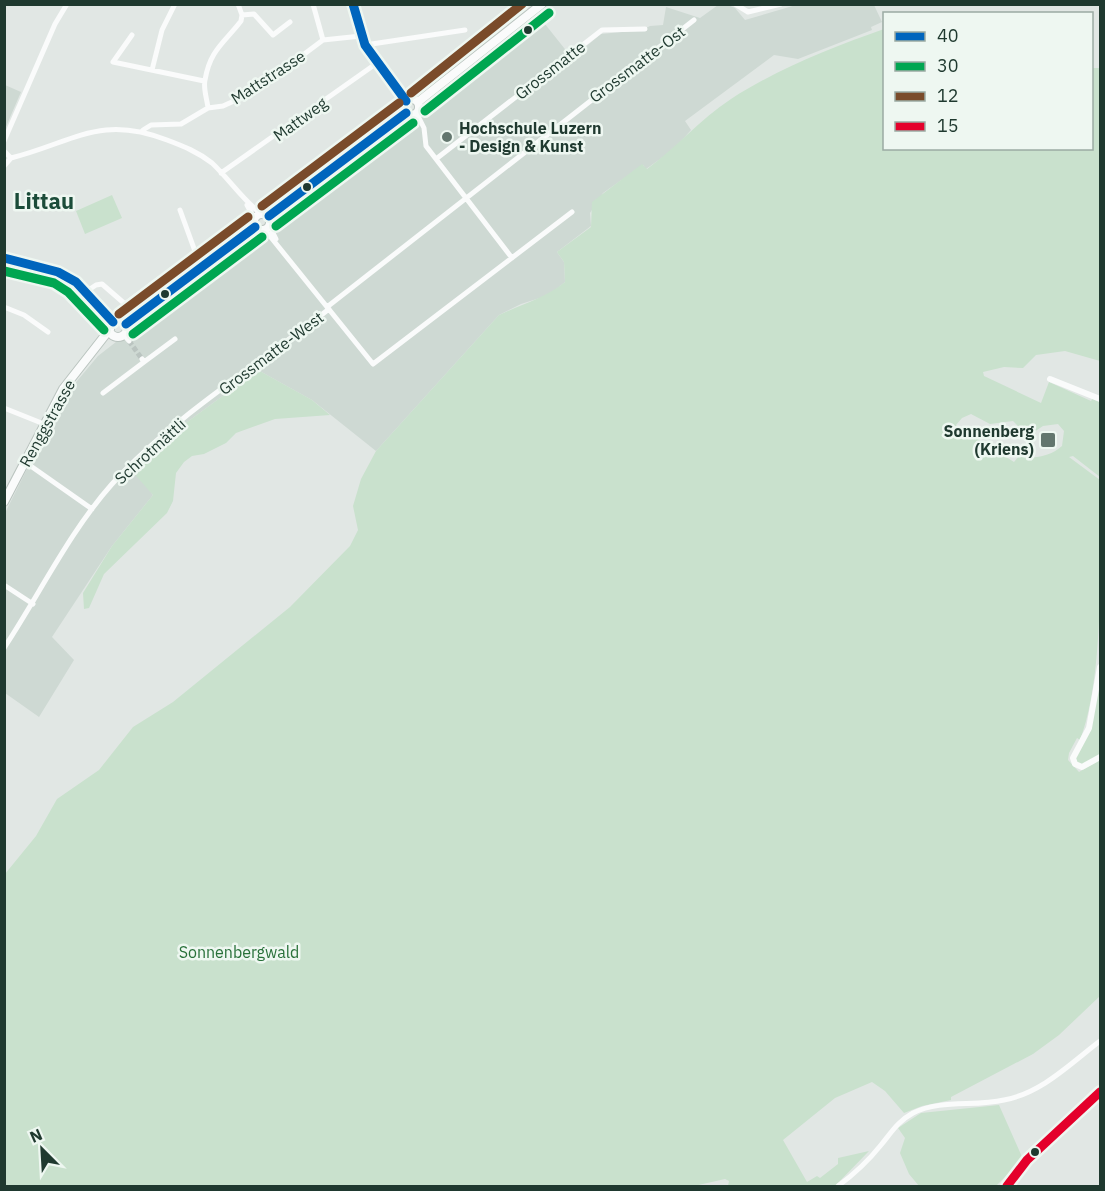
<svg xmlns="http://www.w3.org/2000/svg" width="1105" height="1191" font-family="'IBM Plex Sans',sans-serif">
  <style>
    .built { fill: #ced9d3 }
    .green { fill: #c9e1cd; fill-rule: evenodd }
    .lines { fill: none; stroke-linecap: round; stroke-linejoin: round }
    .minor-tunnel { stroke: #bac4c0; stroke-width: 5; stroke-dasharray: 5 2.5; stroke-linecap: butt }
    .secondary-casing { stroke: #bac4bf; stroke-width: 10 }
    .minor { stroke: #fafbfb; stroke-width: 5 }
    .tertiary { stroke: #fafbfb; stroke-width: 6 }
    .secondary { stroke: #fafbfb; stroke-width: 8 }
    .bus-1-casing { stroke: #eef7f1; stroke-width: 14 }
    .bus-2-casing { stroke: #eef7f1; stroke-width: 14 }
    .bus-3-casing { stroke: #eef7f1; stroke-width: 14 }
    .bus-4-casing { stroke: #eef7f1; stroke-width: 14 }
    .bus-1 { stroke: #0065bd; stroke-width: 9 }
    .bus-2 { stroke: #00a651; stroke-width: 9 }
    .bus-3 { stroke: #7a4b2a; stroke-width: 9 }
    .bus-4 { stroke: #e4002b; stroke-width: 9 }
    .bus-dot { fill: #1f392f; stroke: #eef7f1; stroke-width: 2 }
    .poi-dot { fill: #63766e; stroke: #eef7f1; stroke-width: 2 }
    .labels { text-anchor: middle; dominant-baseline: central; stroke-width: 5; stroke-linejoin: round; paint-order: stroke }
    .street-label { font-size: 16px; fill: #1f392f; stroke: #eef7f1 }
    .poi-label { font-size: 16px; font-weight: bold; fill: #1f392f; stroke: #eef7f1; text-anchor: start }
    .park-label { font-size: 16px; fill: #29713a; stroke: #eef7f1 }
    .district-label { font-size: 22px; font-weight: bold; fill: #1b4c39; stroke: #eef7f1 }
  </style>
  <rect width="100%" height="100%" fill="#e1e7e4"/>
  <path class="built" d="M718,5H728L735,8L745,20L796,5H874L882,22L871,27L872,30L798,59L774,55L685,121L691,130L673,150L646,169L643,165L603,193L590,213L591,226L557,252L564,262L565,282L549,295L521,304L499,315L376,451L312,400L258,370L179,428L147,452L144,483L153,495L112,546L52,637L74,660L39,717L5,693L4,515L62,399L98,356L537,14L572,58L601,34L642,30L650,26L663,25L666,7L700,18Z
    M5,85L21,92L5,129Z"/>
  <path class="green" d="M884,29V148H1092V68H1100V361L1065,351L1036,355L1023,368L1004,367L983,372L984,376L1041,403L1049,382L1091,401L1093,398L1100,402V477L1073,456L1069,457L1100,480C1100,553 1105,676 1080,740L1077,738L1069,753L1068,760L1079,772L1100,760V996L1059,1035L1033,1054L951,1097V1100L922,1106L904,1113L885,1091L872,1082L835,1098L783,1140L807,1182L817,1176L820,1178L838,1164V1158L869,1151L835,1186H728L729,1181L725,1179L694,1186H5V874L36,836L57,799L99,770L133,727L173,702L290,607L350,546L358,530L353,506L361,479L376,451L499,315C522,304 545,298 565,282L564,262L557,252L591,227L592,202L642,164L647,169C676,148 700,119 731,99C777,69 833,47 884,29ZM971,414L990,424L1013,421L1026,434H1031L1043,426L1058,424L1064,431L1062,446C1051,456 1033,460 1019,456L1014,462L956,425L962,418Z
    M112,195L122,218L85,234L76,211Z
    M258,370L312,400L330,415L275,419L236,433L226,443L204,454L192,456L184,462L176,473L173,501L167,513L104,574L89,608L84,609L83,593L112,546L153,495L130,469L179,428Z
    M1100,678V756L1086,764L1078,765L1075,759L1091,727Z
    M999,1105L1023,1159L996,1186H919L909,1174L900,1153L905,1138L898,1128L921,1113Z"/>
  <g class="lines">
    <path class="minor-tunnel" d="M129,341L142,359"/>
    <g class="secondary-casing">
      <path id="secondary" d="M403 107a8 8 0 1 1 16 0a8 8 0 1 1-16 0Z
        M418,102L542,4
        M254 222a8 8 0 1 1 16 0a8 8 0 1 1-16 0Z
        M269,216L406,113
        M109 328a9 9 0 1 1 18 0a9 9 0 1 1-18 0Z
        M126,324L255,227
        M4,502L63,389L110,329"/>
    </g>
    <path class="minor" d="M313,4L323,40
      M735,4L748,12L781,4
      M242,15L254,14L273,35L290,22
      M132,35L113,62L204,81
      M365,45L465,30
      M152,70L162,30L175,4
      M208,108C207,99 203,88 205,80C210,50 224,43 241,21L242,15L238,4
      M417,114L424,128L426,146L512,258
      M143,130L151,125L181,124L208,108L223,106L234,101L271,79L323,40L361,36
      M4,141L55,24L67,4
      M4,151L11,158L4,166
      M11,158C74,142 100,114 167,140C183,146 198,152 212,163C229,179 242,199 260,213
      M436,159L602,30L645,29
      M221,173L377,63
      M247,205L254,218
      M180,210L196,254
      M269,225L276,239
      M265,230L373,364L572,212
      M87,291L96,285L102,284L125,304L190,256L203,254L210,261
      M4,307L24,315L48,332
      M327,307L694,20
      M124,335L129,341
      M142,359L144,362L175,339
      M103,393L144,362
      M4,408L44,424
      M25,462L92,509
      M4,585L33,604
      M4,648C39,595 70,531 112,484C173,417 258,365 329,309
      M838,1186C853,1175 869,1160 881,1145C891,1133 898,1121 913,1113C941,1099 974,1107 1004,1100C1042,1093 1071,1063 1100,1041"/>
    <path class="tertiary" d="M353,4L365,45L406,101
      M4,258L58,272L76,282L113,322
      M1050,379L1100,399
      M1100,667L1089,728L1073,758L1075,764L1082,767L1100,757
      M1007,1186C1030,1149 1071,1125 1100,1092"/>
    <use href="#secondary" class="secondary"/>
    <g class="bus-1-casing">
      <path id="bus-1" d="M353,4L365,45L406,101
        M269,216L406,113
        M4,258L58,272L76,282L113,322
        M126,324L255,227"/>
    </g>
    <g class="bus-2-casing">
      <path id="bus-2" d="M425,111L549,13
        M276,226L413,123
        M4,271L54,283L68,292L104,330
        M133,334L262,237"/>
    </g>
    <g class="bus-3-casing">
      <path id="bus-3" d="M411,93L522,4
        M262,206L399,103
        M119,314L248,217"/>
    </g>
    <g class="bus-4-casing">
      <path id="bus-4" d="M1007,1186L1027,1160L1100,1092"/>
    </g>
    <use href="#bus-1" class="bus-1"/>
    <use href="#bus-2" class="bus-2"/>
    <use href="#bus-3" class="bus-3"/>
    <use href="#bus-4" class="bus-4"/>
  </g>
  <g class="bus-dot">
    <circle cx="528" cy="30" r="5"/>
    <circle cx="307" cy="187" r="5"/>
    <circle cx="165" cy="294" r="5"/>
    <circle cx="1035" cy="1152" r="5"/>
  </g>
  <g class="poi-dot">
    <circle cx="447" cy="137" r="6"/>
    <rect x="1040" y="432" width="16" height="16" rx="3"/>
  </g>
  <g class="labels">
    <g class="street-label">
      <text transform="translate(637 64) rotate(-37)">Grossmatte-Ost</text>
      <text transform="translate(550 70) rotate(-38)">Grossmatte</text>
      <text transform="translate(268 77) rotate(-33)">Mattstrasse</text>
      <text transform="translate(300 119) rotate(-36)">Mattweg</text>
      <text transform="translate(271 353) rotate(-37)">Grossmatte-West</text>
      <text transform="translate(47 423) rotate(-61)">Renggstrasse</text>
      <text transform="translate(150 451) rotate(-42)">Schrotmättli</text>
    </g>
    <g class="poi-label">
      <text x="459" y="128">Hochschule Luzern<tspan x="459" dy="18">- Design &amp; Kunst</tspan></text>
      <text x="1034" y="431" text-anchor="end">Sonnenberg<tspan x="1034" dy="18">(Kriens)</tspan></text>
    </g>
    <g class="park-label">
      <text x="239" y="952">Sonnenbergwald</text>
    </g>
    <g class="district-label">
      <text x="44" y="200">Littau</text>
    </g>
  </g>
  <rect width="1105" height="1191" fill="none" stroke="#1f392f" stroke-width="12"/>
  <rect x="883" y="12" width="210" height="138" fill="#eef7f1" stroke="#9baba3" stroke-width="1.5"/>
  <rect x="895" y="32" width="30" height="9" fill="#0065bd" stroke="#9baba3" stroke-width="1.5"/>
  <text x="937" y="42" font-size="18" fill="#1f392f">40</text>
  <rect x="895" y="62" width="30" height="9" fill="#00a651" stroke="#9baba3" stroke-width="1.5"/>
  <text x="937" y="72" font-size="18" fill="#1f392f">30</text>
  <rect x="895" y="92" width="30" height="9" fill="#7a4b2a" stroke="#9baba3" stroke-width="1.5"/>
  <text x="937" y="102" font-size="18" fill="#1f392f">12</text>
  <rect x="895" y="122" width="30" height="9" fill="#e4002b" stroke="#9baba3" stroke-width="1.5"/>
  <text x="937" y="132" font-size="18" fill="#1f392f">15</text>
  <g transform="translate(42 1149) rotate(336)" stroke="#eef7f1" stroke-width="4.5" paint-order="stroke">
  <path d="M0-4.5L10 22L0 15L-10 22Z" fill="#1f392f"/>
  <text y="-9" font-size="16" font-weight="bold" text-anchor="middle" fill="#1f392f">N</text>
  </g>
</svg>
